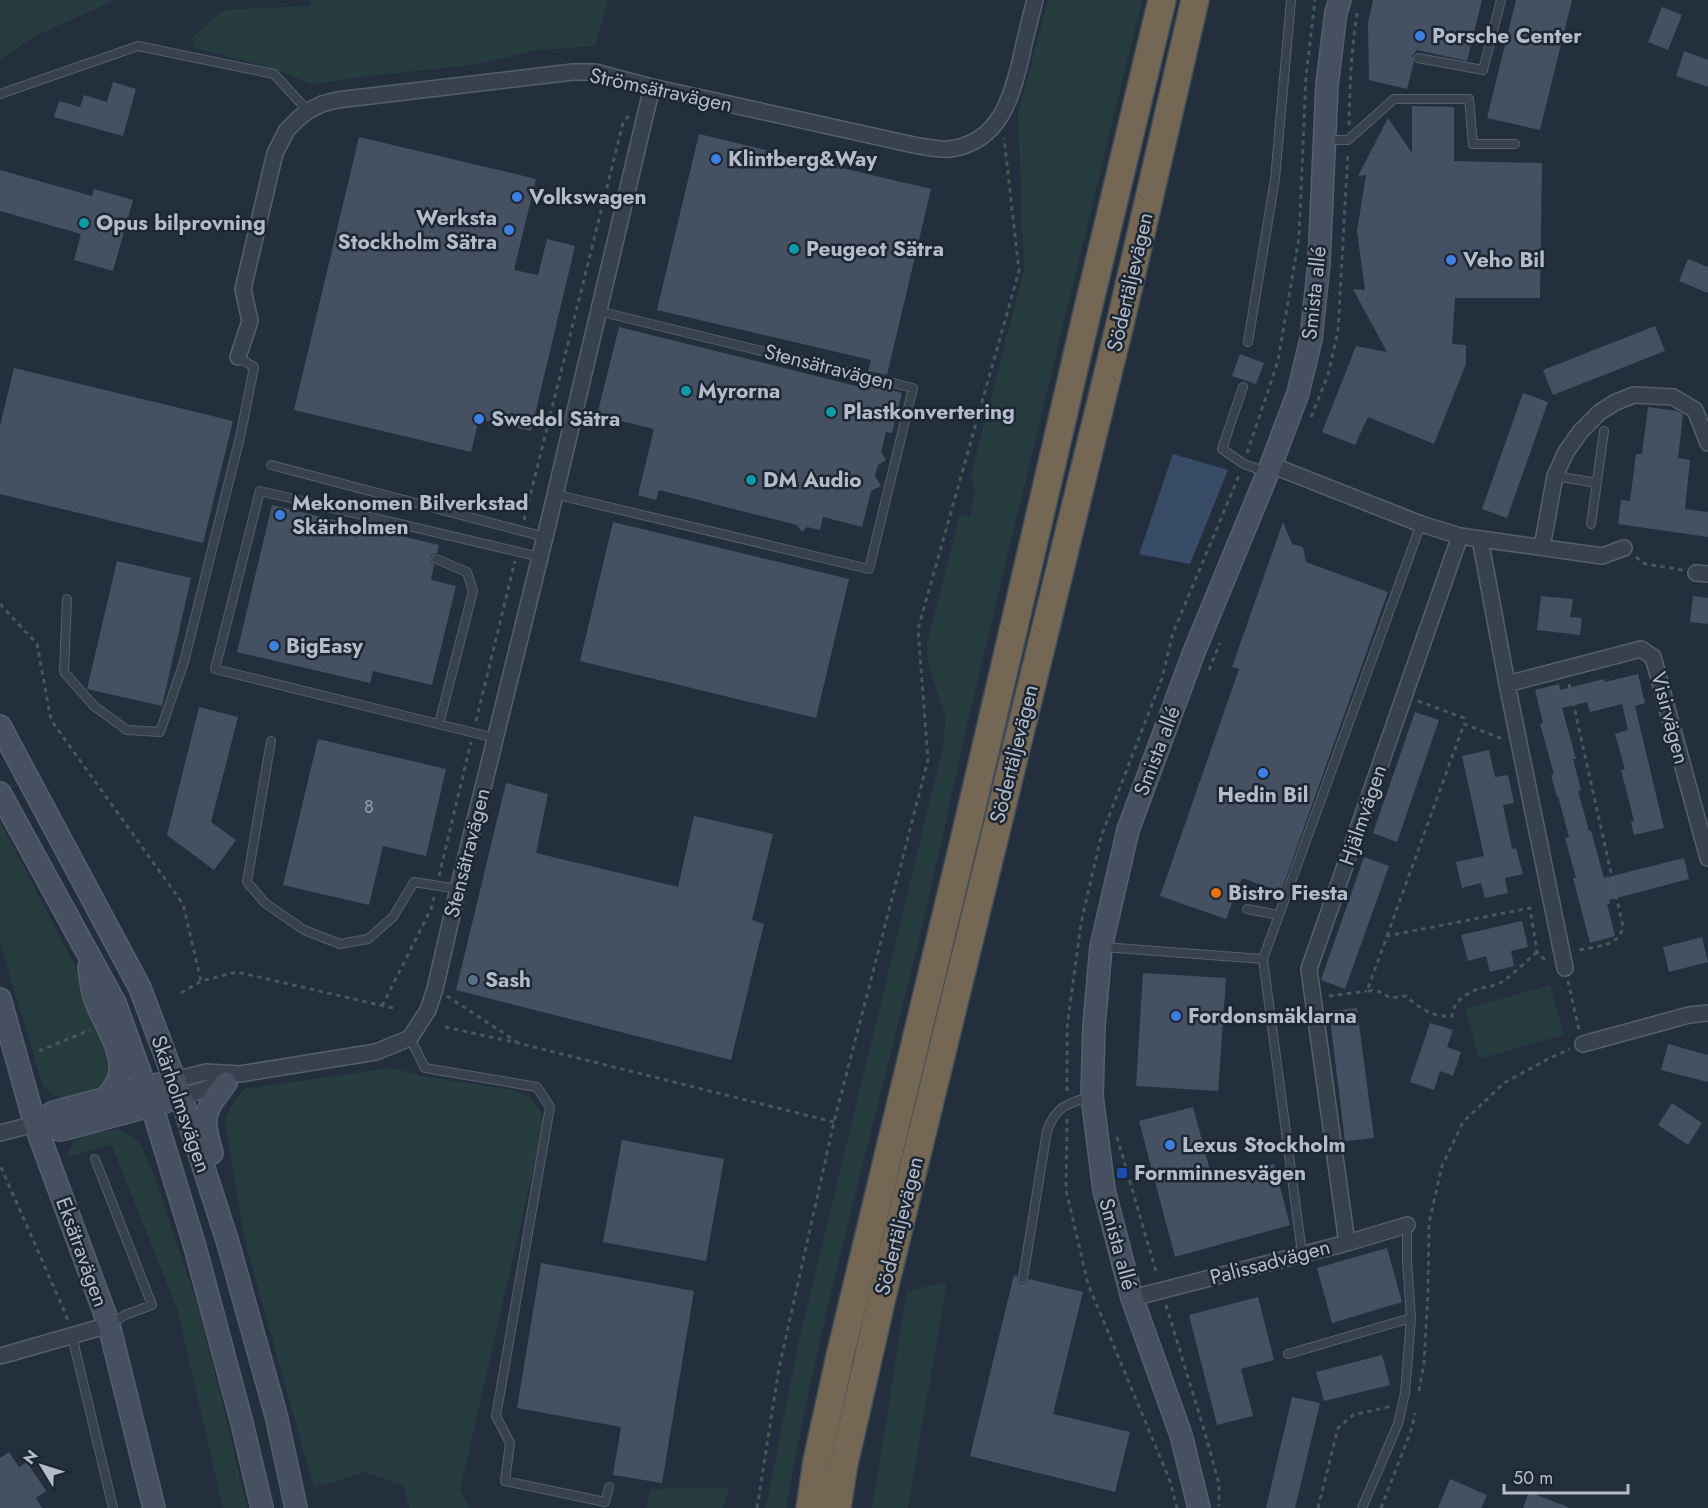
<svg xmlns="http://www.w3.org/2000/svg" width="1708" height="1508" font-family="Jost,sans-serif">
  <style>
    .green { fill: #263c3f }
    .water { fill: #394c67 }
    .building { fill: #455162 }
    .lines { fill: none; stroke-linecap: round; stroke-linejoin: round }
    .lane-casing { stroke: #565f6c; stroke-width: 10 }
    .street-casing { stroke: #565f6c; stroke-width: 18 }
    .secondary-casing { stroke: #565f6c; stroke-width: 24 }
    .highway-casing { stroke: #434c59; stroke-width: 30 }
    .path { stroke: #44595c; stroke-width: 3; stroke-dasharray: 4.5 4.5; stroke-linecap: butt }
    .lane { stroke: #38414e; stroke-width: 8 }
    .street { stroke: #38414e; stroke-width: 15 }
    .secondary { stroke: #465061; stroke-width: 21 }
    .highway { stroke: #746855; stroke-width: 27 }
    .shop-dot { fill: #3f7fe0; stroke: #1d2633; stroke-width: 2 }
    .culture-dot { fill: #0f9aa8; stroke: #1d2633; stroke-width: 2 }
    .food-dot { fill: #e8710a; stroke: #1d2633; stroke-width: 2 }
    .service-dot { fill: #5c6f8a; stroke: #1d2633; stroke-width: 2 }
    .transit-dot { fill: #1a4fb4; stroke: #1d2633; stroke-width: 2 }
    .labels { text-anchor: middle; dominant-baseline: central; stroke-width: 5; stroke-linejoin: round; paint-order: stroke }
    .number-label { font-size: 18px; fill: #98a1af }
    .poi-label { font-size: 21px; font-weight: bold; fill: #b4bcc9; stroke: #1d2633; text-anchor: start }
    .street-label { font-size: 21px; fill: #b4bcc9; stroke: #1d2633 }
  </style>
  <rect width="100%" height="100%" fill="#242f3e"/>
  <path class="green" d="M0,0H114L85,14L39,34L0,59Z
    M311,0H608L595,46L537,50L474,65L377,75L312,84L271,68L195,48L192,39L214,17L225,10L310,6Z
    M1048,0H1142C1085,235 1028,469 972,704C954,782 938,861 919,939C873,1129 820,1316 786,1508H766L799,1340L944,743L945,717L928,662L927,645L960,514L970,517L975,491L971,476L1024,269L1018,114Z
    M0,821L98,1011L112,1064L110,1079L102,1087L61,1098L52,1094L43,1086L0,942Z
    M1550,985L1564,1035L1479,1059L1465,1009Z
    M391,1068L427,1077L513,1090L529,1097L541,1112L543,1127L460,1490L469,1508H409L404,1486L364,1472L314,1488L245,1242L225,1119L233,1103L244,1089Z
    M119,1129L139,1141L155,1178L196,1301L220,1392L247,1508H223L177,1308L111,1144L67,1158L73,1142L90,1133Z
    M947,1282L908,1508H872L907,1291Z
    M683,1488H729L723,1508H647L650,1489Z"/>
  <path class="water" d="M1173,454L1228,470L1190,564L1139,554Z"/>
  <path class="building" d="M1373,0H1482L1467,61L1417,50L1412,56L1414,62L1407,89L1369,80L1368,23Z
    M1516,0H1572L1540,130L1487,118Z
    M1662,7L1682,15L1668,50L1648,42Z
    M1684,51L1708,60V87L1676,76Z
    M113,82L136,89L123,136L54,117L59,101L80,107L84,95L107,102Z
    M1412,106L1454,107V161L1542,163L1540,298H1455L1452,344L1466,345V364L1434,444L1368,417L1355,445L1322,432L1356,346L1387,352L1353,289L1365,290L1357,231L1366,175L1358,176L1388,118L1412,153Z
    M699,134L931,189L887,375L868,371L871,360L657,310Z
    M359,137L536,179L514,270L538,275L547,239L575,246L531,431L479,419L471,452L294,410Z
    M0,170L92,196L94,189L133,200L113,271L74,260L81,234L0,211Z
    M1688,259L1708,267V293L1679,281Z
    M1655,326L1665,351L1553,395L1543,370Z
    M619,327L864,388L865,383L902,393L892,433L886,432L881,452L886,460L878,465L875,476L881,486L871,491L862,527L823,517L820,530L807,527L802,532L797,525L659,490L656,500L638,495L654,429L597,415Z
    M1240,354L1264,363L1256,384L1232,376Z
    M14,368L233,421L203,543L0,494V426Z
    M1523,393L1548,402L1507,518L1482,509Z
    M1648,407L1677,411L1683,414L1678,458L1690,460L1685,509L1708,512V537L1618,524L1621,500L1630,501L1636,454H1642Z
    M272,505L439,545L437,553L433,554L430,557L431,562L434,565L431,580L456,586L432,685L373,671L370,683L237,652Z
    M613,522L849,579L816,718L580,661Z
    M1283,522L1292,544L1303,547L1306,562L1388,592L1281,892L1242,878L1226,919L1160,896L1239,669L1232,667Z
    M117,561L191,578L162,706L87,689Z
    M1541,596L1573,599L1570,617L1582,618L1580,635L1537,630Z
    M1693,596L1708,598V624L1690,622Z
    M1638,674L1645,703L1635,706L1664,828L1634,835L1631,822L1634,821L1621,770L1625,769L1615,734L1628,730L1622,704L1590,712L1587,702L1562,708L1576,759H1573L1581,790L1578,791L1589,831H1591L1604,878L1684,858L1689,879L1609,900L1610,904H1607L1615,936L1590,943L1573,878H1576L1565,838L1569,837L1558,796L1557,797L1551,775L1554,774L1540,724L1543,723L1535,690L1559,684L1560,690L1604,679L1605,682Z
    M199,707L238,717L211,822L236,840L214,870L167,835Z
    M1415,712L1439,720L1397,842L1373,833Z
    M318,739L446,769L426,856L383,846L369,905L283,885Z
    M1489,750L1495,777L1508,775L1514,803L1503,805L1512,849L1516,848L1523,874L1505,878L1508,893L1485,898L1481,883L1462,888L1456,862L1484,856L1462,756Z
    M506,783L548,794L536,853L678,887L694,816L773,834L752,920L764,924L731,1060L456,990Z
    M1364,857L1389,866L1345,989L1321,980Z
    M1522,921L1528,947L1511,951L1514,966L1490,972L1486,956L1468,961L1461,935Z
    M1702,937L1708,962L1669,972L1663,947Z
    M1143,973L1226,978L1218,1091L1136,1086Z
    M1357,1008L1374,1138L1345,1141L1329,1011Z
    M1430,1023L1453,1030L1447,1047L1461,1052L1453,1076L1440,1071L1434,1090L1410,1082Z
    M1668,1044L1708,1055V1082L1661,1070Z
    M1672,1103L1702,1123L1688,1145L1658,1125Z
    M1193,1107L1213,1181L1274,1164L1290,1225L1175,1257L1139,1121Z
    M622,1140L724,1159L706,1261L603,1242Z
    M1387,1248L1402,1302L1332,1323L1317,1268Z
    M541,1263L694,1291L662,1483L613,1475L621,1427L517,1408Z
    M1014,1275L1017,1276L1018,1281L1021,1284L1026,1283L1029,1279L1083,1292L1053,1414L1130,1432L1115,1492L970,1456Z
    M1258,1297L1274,1360L1241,1369L1253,1416L1217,1425L1189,1315Z
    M1382,1355L1390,1385L1324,1401L1316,1372Z
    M1292,1397L1320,1403L1295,1508H1266Z
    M9,1452L19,1467L27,1462L46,1491L36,1498L42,1508H0V1458Z
    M1450,1479L1487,1495L1481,1508H1438Z
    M1529,1492L1568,1507V1508H1523Z"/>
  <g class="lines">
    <g class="lane-casing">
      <path id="lane" d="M1418,58L1483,70L1501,0
        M0,94L138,46L274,74L308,111
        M1326,140H1348L1394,99H1469L1473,144H1515
        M1248,342L1275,179L1291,0
        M1243,387L1222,449L1244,464L1266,472
        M271,465L545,537
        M1555,476L1597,483
        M554,494L869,569L913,388L598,311
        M1591,524L1604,431
        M436,559L467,572L473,591L439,724
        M67,599L64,672L94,706L127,730L160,732L184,662L240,437L254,367L238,357
        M495,738L215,669L260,491L540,557
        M271,741L247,882L265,903L304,930L340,944L368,939L393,917L414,882L458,889
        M1247,909L1279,915
        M1103,947L1263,959
        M410,1038L425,1068L537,1087L550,1107L496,1416L510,1443L505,1481L605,1502L609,1487
        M95,1159L152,1305L125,1315L110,1324
        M1302,1253L1263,959L1421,524
        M1023,1278L1047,1131C1056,1106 1067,1104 1091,1096
        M72,1336L113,1508
        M1288,1354L1411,1318
        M1362,1508L1398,1424L1405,1393L1411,1318L1407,1260V1225"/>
    </g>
    <g class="street-casing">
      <path id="street" d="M238,357L250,321L243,289L275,153L287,130L299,118L308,111L322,104L337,100L573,72H595L652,87L914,145C925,147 938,150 950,149C999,142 1011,100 1021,58C1025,39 1030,19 1035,0
        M1271,465L1421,524L1460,536L1602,556L1624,548
        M1480,539L1507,684L1565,968
        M1542,547L1555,476L1566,452L1580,432L1600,412L1616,402L1634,395L1673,397L1695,410L1708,443
        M1696,573L1708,574
        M1507,684L1641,649L1653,657L1708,858
        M1583,1044L1689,1015L1708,1013
        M175,1080L206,1072L240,1074L376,1052L410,1038L428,1010L435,989L458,889L545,537L652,87
        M181,1097L227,1082
        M0,1133L35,1124
        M1347,1243L1309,969L1460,536
        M1132,1298L1347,1243L1407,1225
        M0,1356L109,1325"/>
    </g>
    <g class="secondary-casing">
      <path id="secondary" d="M0,726L140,988L181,1097L228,1243L276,1415L296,1508
        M0,793L115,1003L152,1106L195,1247L242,1423L262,1508
        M89,968C91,977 91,987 94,996C102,1021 123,1047 120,1073C119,1083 112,1090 106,1098
        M0,999L35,1124L109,1325L154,1508
        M35,1124L61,1130L165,1102
        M35,1124L54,1112L159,1084
        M212,1153C201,1116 203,1113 226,1083
        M1199,1508L1181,1435L1132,1298L1104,1190L1092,1096L1094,1026L1101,947L1128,830L1194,652L1271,465L1298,393L1311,339L1319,263L1327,85L1336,12L1340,0"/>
    </g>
    <g class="highway-casing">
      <path id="highway" d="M810,1508L817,1461L840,1356L969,820L1086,317L1162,0
        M837,1508L844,1464L883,1293L1121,320L1195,0"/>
    </g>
    <path class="path" d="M1349,125C1350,86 1351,47 1358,9
      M1311,417L1328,375L1338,331L1348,152
      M1247,453L1278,361L1299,237L1306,76L1315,0
      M524,520L623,123L629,115
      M1636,557L1645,564L1683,570
      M0,604L37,644L51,720L183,904L201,981
      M1209,670L1220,643
      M1569,684L1623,927C1619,947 1596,946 1579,950L1577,952
      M1418,701L1464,718V724
      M476,721L515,561
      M439,876L471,742
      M1387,936L1464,724L1503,739
      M1537,952C1525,962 1513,975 1500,983C1494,986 1487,987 1481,988C1468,992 1452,1002 1452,1016C1435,1018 1418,1008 1406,996L1390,998C1382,992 1377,990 1367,991L1387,936L1530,908L1537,952L1547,962
      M1568,981L1579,1030
      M181,993L201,981L237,972L397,1009
      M447,996L517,1042
      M1329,996L1367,991
      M382,1006L431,909L434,897
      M445,1027L518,1043L834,1122
      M39,1051L90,1030
      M1067,1091V1028L1081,923L1101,837L1162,678L1173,633L1240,473
      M1067,1119L1066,1190L1088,1284L1170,1481L1177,1508
      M1117,1137L1157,1275
      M1,1167L66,1315L68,1322
      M1166,1305L1205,1433L1219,1484V1506
      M1419,1391L1424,1363L1428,1291L1429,1223L1442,1166L1463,1122L1504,1083L1548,1059L1570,1049
      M757,1508L779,1368L834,1122L928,760L918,629L1019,271L1004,138
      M1318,1508L1338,1428L1353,1415L1392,1406
      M1381,1508L1412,1428L1415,1413"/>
    <use href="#lane" class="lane"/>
    <use href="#street" class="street"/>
    <use href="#secondary" class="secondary"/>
    <use href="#highway" class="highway"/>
  </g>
  <g class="shop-dot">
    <circle cx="1420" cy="36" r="6"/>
    <circle cx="716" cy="159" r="6"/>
    <circle cx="517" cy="197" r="6"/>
    <circle cx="509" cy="230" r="6"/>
    <circle cx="1451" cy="260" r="6"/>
    <circle cx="479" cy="419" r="6"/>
    <circle cx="280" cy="515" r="6"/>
    <circle cx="274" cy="646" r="6"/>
    <circle cx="1263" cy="773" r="6"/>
    <circle cx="1176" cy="1016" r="6"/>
    <circle cx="1170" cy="1145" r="6"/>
  </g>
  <g class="culture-dot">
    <circle cx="84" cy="223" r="6"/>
    <circle cx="794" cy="249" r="6"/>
    <circle cx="686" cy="391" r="6"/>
    <circle cx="831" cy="412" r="6"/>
    <circle cx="751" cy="480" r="6"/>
  </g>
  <circle class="food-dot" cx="1216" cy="893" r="6"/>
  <circle class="service-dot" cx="473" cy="980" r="6"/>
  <rect class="transit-dot" x="1116" y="1167" width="12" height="12" rx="3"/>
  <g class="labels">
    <g class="number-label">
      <text x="369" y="807">8</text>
    </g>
    <g class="poi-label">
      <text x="1432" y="36">Porsche Center</text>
      <text x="728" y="159">Klintberg&amp;Way</text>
      <text x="529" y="197">Volkswagen</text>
      <text x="497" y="218" text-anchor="end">Werksta<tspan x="497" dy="24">Stockholm Sätra</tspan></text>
      <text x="96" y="223">Opus bilprovning</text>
      <text x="806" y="249">Peugeot Sätra</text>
      <text x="1463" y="260">Veho Bil</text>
      <text x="698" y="391">Myrorna</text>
      <text x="843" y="412">Plastkonvertering</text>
      <text x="491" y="419">Swedol Sätra</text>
      <text x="763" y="480">DM Audio</text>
      <text x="292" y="503">Mekonomen Bilverkstad<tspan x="292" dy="24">Skärholmen</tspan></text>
      <text x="286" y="646">BigEasy</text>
      <text x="1263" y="795" text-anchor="middle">Hedin Bil</text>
      <text x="1228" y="893">Bistro Fiesta</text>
      <text x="485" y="980">Sash</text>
      <text x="1188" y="1016">Fordonsmäklarna</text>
      <text x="1182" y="1145">Lexus Stockholm</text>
      <text x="1134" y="1173">Fornminnesvägen</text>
    </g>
    <g class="street-label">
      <text transform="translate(661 90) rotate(12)">Strömsätravägen</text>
      <text transform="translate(1130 282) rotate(-77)">Södertäljevägen</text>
      <text transform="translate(1314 293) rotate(-84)">Smista allé</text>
      <text transform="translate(829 367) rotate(14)">Stensätravägen</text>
      <text transform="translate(1670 718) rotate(75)">Visirvägen</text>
      <text transform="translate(1157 751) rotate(-69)">Smista allé</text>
      <text transform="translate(1014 754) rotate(-76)">Södertäljevägen</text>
      <text transform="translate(1363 815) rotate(-71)">Hjälmvägen</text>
      <text transform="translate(467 853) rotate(-76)">Stensätravägen</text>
      <text transform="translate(181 1104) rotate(71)">Skärholmsvägen</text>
      <text transform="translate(899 1226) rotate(-76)">Södertäljevägen</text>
      <text transform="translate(1118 1244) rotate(75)">Smista allé</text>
      <text transform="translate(82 1252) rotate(70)">Eksätravägen</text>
      <text transform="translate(1270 1262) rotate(-15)">Palissadvägen</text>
    </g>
  </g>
  <g transform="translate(42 1466) rotate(308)" stroke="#1d2633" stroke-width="4.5" paint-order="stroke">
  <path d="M0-4.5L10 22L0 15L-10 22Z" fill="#b4bcc9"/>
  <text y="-9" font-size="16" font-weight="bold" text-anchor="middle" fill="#b4bcc9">N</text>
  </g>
  <path d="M1504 1484v9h124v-9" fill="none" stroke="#b4bcc9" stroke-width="3"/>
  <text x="1513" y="1484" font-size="18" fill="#b4bcc9" stroke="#1d2633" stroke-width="4.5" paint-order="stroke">50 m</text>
</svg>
